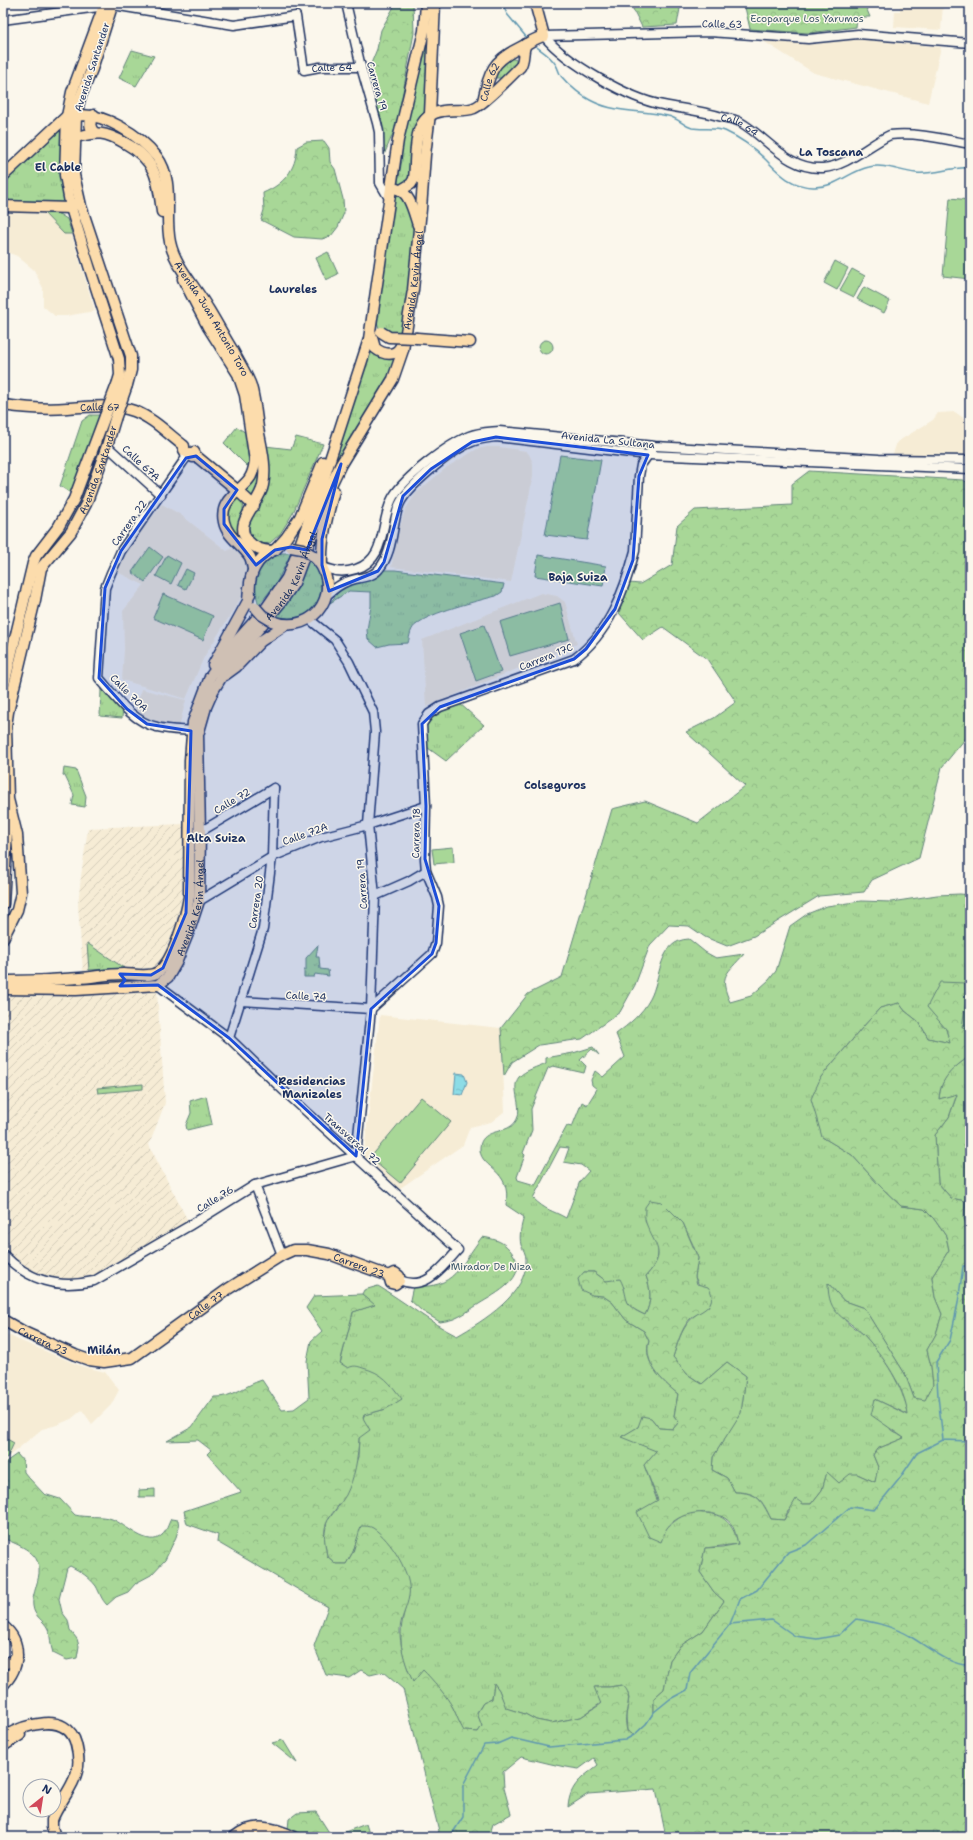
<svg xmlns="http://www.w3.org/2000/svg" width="973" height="1840" font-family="'Shantell Sans',sans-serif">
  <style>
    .built { fill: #f6ecd5 }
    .industrial { fill: url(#industrial-furrows) }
    .grass { fill: url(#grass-tufts); stroke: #62837a; fill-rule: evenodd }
    .forest { fill: url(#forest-crowns); stroke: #62837a }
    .pitch { fill: #a8d797; stroke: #62837a }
    .water { fill: url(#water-ripples); stroke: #5f97b0 }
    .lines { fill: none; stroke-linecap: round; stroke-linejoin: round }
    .stream { stroke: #5f97b0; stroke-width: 1.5 }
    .minor-casing { stroke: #1b2f5e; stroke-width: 11 }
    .major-casing { stroke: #1b2f5e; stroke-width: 13 }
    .minor { stroke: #fbf7ec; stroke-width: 8 }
    .major { stroke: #fcdcac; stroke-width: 10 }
    .major-bridge-casing { stroke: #1b2f5e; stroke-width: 13; stroke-linecap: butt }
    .major-bridge { stroke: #fcdcac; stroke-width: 10 }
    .marked { fill: #1d4ed8; fill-opacity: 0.2; stroke: #1d4ed8; stroke-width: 3; stroke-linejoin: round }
    .labels { text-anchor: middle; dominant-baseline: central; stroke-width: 3; stroke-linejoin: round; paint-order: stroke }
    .park-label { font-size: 10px; fill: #3e596c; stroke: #fbf7ec }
    .street-label { font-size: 10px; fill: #1b2f5e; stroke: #fbf7ec }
    .neighbourhood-label { font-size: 11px; font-weight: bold; fill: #1b2f5e; stroke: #fbf7ec }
  </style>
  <defs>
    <pattern id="industrial-furrows" width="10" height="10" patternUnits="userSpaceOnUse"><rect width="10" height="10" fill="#f6ecd5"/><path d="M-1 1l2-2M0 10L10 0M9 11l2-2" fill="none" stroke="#d2cbb9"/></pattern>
    <pattern id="grass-tufts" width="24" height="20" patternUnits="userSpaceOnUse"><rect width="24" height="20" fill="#a8d797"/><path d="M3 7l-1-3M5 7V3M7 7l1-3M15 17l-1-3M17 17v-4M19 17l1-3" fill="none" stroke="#90b985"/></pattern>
    <pattern id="forest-crowns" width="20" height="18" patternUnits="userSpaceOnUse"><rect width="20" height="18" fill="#a8d797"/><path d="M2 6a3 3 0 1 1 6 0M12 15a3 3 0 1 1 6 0" fill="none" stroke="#90b985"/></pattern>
    <pattern id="water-ripples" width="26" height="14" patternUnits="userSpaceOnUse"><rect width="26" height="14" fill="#8cdce6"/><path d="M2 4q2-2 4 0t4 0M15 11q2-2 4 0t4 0" fill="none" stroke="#78bdc8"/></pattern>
  </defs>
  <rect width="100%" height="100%" fill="#fbf7ec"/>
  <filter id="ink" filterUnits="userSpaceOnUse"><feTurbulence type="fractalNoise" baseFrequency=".025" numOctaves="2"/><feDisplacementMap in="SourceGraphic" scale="8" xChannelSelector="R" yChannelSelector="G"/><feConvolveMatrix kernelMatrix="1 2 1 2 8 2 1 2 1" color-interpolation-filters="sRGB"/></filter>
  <g filter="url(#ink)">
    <path class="built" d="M900,3L943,5L941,30L894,27L895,11H900Z
      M760,39L813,44L859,39L941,47L928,103L814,73Z
      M3,212L59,214L67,219L95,311L66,316H55L43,306V288L34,270L17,256L9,253L3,254Z
      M955,412L965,419L967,430V457H929L893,454L897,442L933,420L938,413Z
      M487,447H499L526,451L529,454L533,463V477L511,582L391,567L400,526L405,510L416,493L447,467L477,449Z
      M162,504L181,515L227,551L232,548L246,558L249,568L241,598L204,657L186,699L122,680L124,649L123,611L144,585L117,572L121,557Z
      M541,593L557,596L565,602L577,644L426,707L422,640Z
      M141,689L186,700L179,727L155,724L142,718L135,712Z
      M380,1015L501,1028L505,1111L491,1122L470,1127L463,1145L396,1191L363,1160Z
      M3,1332L16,1339L81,1366L105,1372L119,1390L111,1405L92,1424L82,1410L71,1419L57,1425L42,1429L3,1461Z"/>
    <path class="industrial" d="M184,824L183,899L180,916L167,952L159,966L156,978L165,1103L149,1145L190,1225L94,1281L38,1279L3,1254V977L68,975L83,972L78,905L81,876L88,828Z"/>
    <path class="grass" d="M431,3L426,111L419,121L410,182L397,186L402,160L400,149Z
      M132,50L154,56L136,86L119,78Z
      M510,58L520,61L502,78H495V71Z
      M64,124L68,204L3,203V181Z
      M393,191L400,192L417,228L402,336L391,335L379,328L375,316Z
      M44,213L59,214L67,219L72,234H64Z
      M539 347a7 7 0 1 1 14 0a7 7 0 1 1-14 0Z
      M370,341L373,350L400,354L393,370L327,488V475Z
      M90,415H101L72,494L60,486L82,421Z
      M237,427L246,433L249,463L247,466L224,443Z
      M296,437L323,444L293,513L280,534L270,543L263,544L254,541L248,534L247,527L257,506L265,446L291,449Z
      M260,464V482L254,498L243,489Z
      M235,497L241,498L244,503C239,534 231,534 262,552L254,560L229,525L227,509Z
      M282,553H291L277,582L259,605C250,580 257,562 282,553Z
      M308,557C337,587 314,630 274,615Z
      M383,570H395L504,584L502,592L496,596C477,601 431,612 417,624C410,628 410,636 408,643L389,644L377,647L368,639L367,630L371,606V592L349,591L330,603L340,590L356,582L370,580Z
      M104,689L123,708L122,718L100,716L101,690Z
      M459,703L484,725L446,761L428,748C420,717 434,713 459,703Z
      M64,768L76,770L86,796L85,807L72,805L74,795L65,776L63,775Z
      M960,894L970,895V1029L962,1027L928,1007L946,1029L950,1043L928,1038L919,1022L905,1011L899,1003L880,1008L863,1027L821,1077L822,1137L852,1155L879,1185L901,1206L924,1209L934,1219L946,1236L949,1250L932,1277L935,1297L942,1314L936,1334L927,1350L931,1366L933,1385L925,1401L914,1398L905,1374L864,1308L844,1301L828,1283C833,1295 838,1309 845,1320C849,1326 859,1330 864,1335C885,1358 902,1385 909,1415L875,1399L891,1430L904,1438L877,1449L873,1455L878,1467L875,1482L857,1474L839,1483L827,1473L822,1490L811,1504H803L788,1511L784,1520L771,1519C762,1500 758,1492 735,1492L727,1478L712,1470L713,1457L741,1412L746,1376L727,1362L702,1384L687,1374L673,1357C681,1332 685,1319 709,1306L695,1277L698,1258L693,1245L683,1223L662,1202L645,1221C658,1244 666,1254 646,1276C651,1289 652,1302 645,1315C630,1308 625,1304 624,1287L606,1281L594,1272H584L592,1295L603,1296L612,1302L626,1320L644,1331L649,1341C642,1362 662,1381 678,1394L674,1416L679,1422L673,1429L659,1428L651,1418L629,1433L622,1436L657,1451L644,1465L667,1527C672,1524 677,1519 682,1516C688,1513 696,1512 703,1513C724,1513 734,1525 738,1544L705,1548L700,1572L714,1592L724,1601L703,1631L680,1646L670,1660L664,1689L654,1698V1712L646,1724L634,1735L627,1731L626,1716L629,1698L622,1685L609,1687H595L601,1703L581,1717L551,1723L536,1720L525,1714L505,1708L499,1690L494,1684L492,1699L483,1703L477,1712L482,1726L478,1732L463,1731C458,1722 455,1708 448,1701C439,1693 420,1690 413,1682C411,1679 409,1674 408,1670C397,1644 400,1622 409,1596L356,1542L353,1552L346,1564H336L327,1556L324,1538L327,1521L338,1507L358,1457L359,1438L364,1415L386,1409L348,1368L340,1364L353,1312L374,1305L362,1294L364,1290L378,1286C405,1302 429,1322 457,1336C483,1321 528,1294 526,1259C526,1254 523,1249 521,1245C519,1236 521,1226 524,1217L506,1205C512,1169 481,1169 480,1150C479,1132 497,1133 508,1128C531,1116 508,1090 519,1077C525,1070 538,1067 546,1063V1058L573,1053L593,1047L599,1055L592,1049L580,1060L586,1066L584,1073L553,1066L548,1068L531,1109L532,1130L523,1153L525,1155L517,1177L518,1180L535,1185L567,1126L572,1127L582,1102L587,1105L597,1089L592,1085L591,1080L595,1071L603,1077L625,1057L616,1034C629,1024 642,1014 650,999C661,979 658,940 689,939L705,952L716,958L744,954C727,974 718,975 730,1002L751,996L769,980L776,971L790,926L807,914L827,906L861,901L891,902L937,895ZM560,1147L569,1148L564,1162L581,1165L589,1171L580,1181L566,1218C552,1210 546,1211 533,1198Z
      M87,943L124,968L89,970Z
      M318,945L316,957H319L320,969L328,970L329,976L315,974L314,977H304V970H306V958Z
      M970,1056V1231L964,1219L965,1201L951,1198L938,1183L935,1135L949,1117L957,1095L939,1099C941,1076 952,1069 970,1056Z
      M143,1084V1089L98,1093L97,1088Z
      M206,1096L212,1124L187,1130L186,1125L191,1113L190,1101Z
      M482,1237C496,1239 505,1242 513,1254C530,1277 495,1294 479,1304C472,1308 465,1314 458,1317C453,1320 446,1321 440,1322L422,1311L410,1300L413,1286C455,1290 460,1265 482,1237Z
      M283,1740L297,1763L272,1743Z"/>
    <path class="forest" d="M396,3H413L414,33L401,103L396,126L382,160V130L368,71L377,49L381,30Z
      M630,3H681L677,25L642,27Z
      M744,3H864L870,17H857L856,27L809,33L750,29Z
      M324,141L329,148L330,162L335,169L343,199L344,213L338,227L331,236L322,239L294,237L261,220L264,210L263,193C284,184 296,170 297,147L306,142Z
      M809,471L963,480L970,484V733L942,767L919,858L872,880L864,892L819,896L754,936L727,946L705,937L689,926L669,925L650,945L635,985L620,1012L582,1039L539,1045L512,1062L504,1076L501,1028L528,994L562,977L612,809L645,801L698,823L745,786L686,732L714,718L736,702L707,659L663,627L643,640L619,613L629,583L640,584L672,565L677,526L695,510L792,505V484Z
      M940,982L965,983L966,1001L962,1027L970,1029V1056C953,1068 940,1078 939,1099L957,1094L949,1117L935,1135L938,1183L951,1198L965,1201L964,1219L970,1231V1837H666L656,1789L588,1794L568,1807C570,1784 582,1778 598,1765L594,1758L579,1769C559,1767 541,1761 521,1757L503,1772L504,1788L511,1814L493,1824L489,1837H436L439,1831L403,1689L383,1672L370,1675L361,1670L349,1678L326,1675L314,1646L328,1607L217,1542L218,1535L187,1524L184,1511L241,1492L207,1454L211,1450L198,1440L167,1441L192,1427L214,1397C233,1398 245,1385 262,1380L282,1410L294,1409L309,1398L307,1361L311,1341L322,1331L306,1308L314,1296L362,1294L375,1305L353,1312L340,1363L348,1368C354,1365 357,1366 363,1368C383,1373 390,1383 402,1399L386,1409L364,1415L363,1418L370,1430L359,1438C358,1458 355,1477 346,1495C341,1504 333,1511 328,1520C322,1530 325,1545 327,1556L336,1564H346L353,1552L361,1526C365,1526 370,1526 373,1528C390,1539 413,1575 409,1596C407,1609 399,1620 400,1634C401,1651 406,1666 413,1682L423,1670C432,1679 447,1696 453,1708C457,1716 459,1723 464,1731L478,1732L482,1726L477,1713L483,1703L492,1699L494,1683L499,1690L506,1708L525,1714L536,1720L551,1723L581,1717L601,1704L594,1687H609L622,1685C633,1693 627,1704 626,1715C625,1720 626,1726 627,1731L634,1735L646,1724L654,1712V1698L664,1689L670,1660L680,1646L703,1631L724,1601L714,1592L700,1572L705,1548L722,1547L738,1544C736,1535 734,1524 726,1519C710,1508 679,1511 667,1528C664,1532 663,1538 661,1542L649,1537L637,1512L658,1500L644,1465L656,1451L621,1437L638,1427L642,1416L651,1418L659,1428L673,1429L679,1422L674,1416L678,1394C662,1381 643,1363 649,1341L644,1331L626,1320L612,1302L603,1296L592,1295L581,1290L578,1279L584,1272H594L606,1281L620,1279C630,1297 620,1305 645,1315C652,1302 651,1289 646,1276C668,1252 655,1247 646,1223C644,1218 645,1212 645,1207L650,1200L662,1202L683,1223L698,1258L695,1277L697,1284L708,1287C711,1291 713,1296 711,1301C709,1310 696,1313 690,1319C681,1329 677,1345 673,1357L687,1374L702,1384L727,1362L746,1376L741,1413L713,1457L712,1470L727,1478L735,1492C759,1493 761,1500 771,1519L784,1520L796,1499L803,1504H811L822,1490L827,1472L839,1483L850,1474H857L875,1482L878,1467L873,1455L877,1449L904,1438L871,1415L875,1399L908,1415C905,1387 883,1356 864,1335C845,1316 828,1317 828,1283L844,1301L864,1308L905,1374L914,1398L925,1400L933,1385L931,1366L927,1350L936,1334L942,1314L935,1297L932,1277L949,1250L946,1236L934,1219L924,1209L901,1206L879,1185L852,1155L822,1137L811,1099L821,1077L863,1027L880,1008L899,1003L905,1011L919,1022L928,1038L950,1043L946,1029L927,1007Z
      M17,1454L23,1461L24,1472L28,1477L44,1494L60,1499L75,1515C86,1518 101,1515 112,1519C125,1524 149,1549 162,1535C167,1531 168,1524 171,1519L178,1520L179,1527L176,1537L165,1560L151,1575L136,1583L128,1592L116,1597L107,1605C101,1599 100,1593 96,1586C89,1577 80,1571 70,1566L67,1568L59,1599L62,1612L68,1620L70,1630L77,1639L79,1646L77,1658L67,1660L53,1653C50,1645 51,1636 48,1629C44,1620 34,1617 33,1606C32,1598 35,1591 37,1583C46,1554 25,1548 3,1538V1464Z
      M316,1812L332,1837H302L288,1829L289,1819L297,1813Z"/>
    <path class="pitch" d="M950,198L970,200V279L943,276Z
      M328,252L338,274L326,280L316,258Z
      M835,261L848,268L837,290L824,283Z
      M852,269L865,276L854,297L840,290Z
      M864,287L890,301L884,313L857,299Z
      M560,455L601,460L587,540L545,535Z
      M150,547L163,557L145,582L132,572Z
      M167,555L181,563L171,584L156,576Z
      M538,555L606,566L603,586L535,576Z
      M186,569L194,573L186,589L178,585Z
      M163,594L213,616L203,640L153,618Z
      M560,603L569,639L510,656L500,622Z
      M484,625L501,672L476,681L460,633Z
      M453,847L454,862L434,864L432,849Z
      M421,1097L451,1122L400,1183L370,1158Z
      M7,1439L14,1443L7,1458L3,1456V1448Z
      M155,1489V1497H139V1490Z
      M366,1824L370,1837H337V1835Z"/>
    <path class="water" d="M456,1073L464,1074L467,1082L462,1095L454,1094Z"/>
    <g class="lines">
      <path class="stream" d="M502,3L507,14L527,38
        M534,45C542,51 551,56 556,65C558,68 559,73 561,76C569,86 583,97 594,102C616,113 645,110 668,116C678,118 684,126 692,128C703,130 715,127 725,131C738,137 754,148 765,159C779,173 790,186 813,187C837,188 849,171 869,167C885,163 901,172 916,173C935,175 952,166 970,168
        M943,1440L938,1396L936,1362L950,1340L958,1303L963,1266H970
        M730,1624L772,1620L795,1636L817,1639L839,1635L856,1619C873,1622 888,1625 904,1633C922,1642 950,1667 970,1665
        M450,1837L463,1817V1785L484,1745L497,1744L511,1738L549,1747L625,1740L634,1735L646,1724L654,1712L670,1699L687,1690L690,1673L730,1624L740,1599L757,1590L788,1552L806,1545L850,1507L874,1510L900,1478L917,1453L943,1440L970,1441"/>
      <g class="minor-casing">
        <g id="minor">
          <path d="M346,3L361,67L377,123L379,132L380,183L387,195"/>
          <path id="s1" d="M3,20L113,5L234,25L296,16L304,70L320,67H361"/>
          <path id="s2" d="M544,36C566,63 629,99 663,105C683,109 703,111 722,117C728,118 735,119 740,122C767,137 787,170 823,168C848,166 868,145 890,135C916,132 944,139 970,144"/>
          <path d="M544,36L710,32L808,39L858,34L970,43"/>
          <path d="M107,446L161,495"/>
          <path d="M184,450L186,458L183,462L121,551L111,573L105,588L99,678C115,696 132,722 157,727C168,730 180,730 191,731"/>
          <path d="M323,567C336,572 343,573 356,569C388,559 379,522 393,497C405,477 447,445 469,436C479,432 489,432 499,431L655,446L879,459L970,460"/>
          <path d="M326,596C332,591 338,585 346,582C357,577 371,579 379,569C393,553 392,527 398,508C403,489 453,449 472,442C479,439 488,438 496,437L648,455L970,469"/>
          <path d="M200,832L274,788"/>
          <path d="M375,896L409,881L426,871"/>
          <path d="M199,901L272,857L321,837L368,825L426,806"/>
          <path d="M158,985L229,1038L284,1091L458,1250C442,1267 426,1292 400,1280"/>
          <path d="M241,1001L371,1009"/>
          <path d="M371,1009L432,954L436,943L439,906L437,897L426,871L425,859L426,806L422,724L429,714L440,707L574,659C609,633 624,592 635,551L639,476L641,465L651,451"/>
          <path d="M229,1038L263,929L272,857L274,788"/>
          <path d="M255,1185L282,1255"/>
          <path d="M3,1254C29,1281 57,1289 94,1281L189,1226L255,1185L356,1156L371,1009L375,896L368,825L375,732L373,712L349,662L335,640L309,619"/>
        </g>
      </g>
      <g class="major-casing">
        <g id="major">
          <path d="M105,3L72,92L67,116L65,175L71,208L90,269L119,359L120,375L118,382"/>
          <path d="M113,3L92,69L80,98L76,116L74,175L81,206L131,356V370L127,385"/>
          <path id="s3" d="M483,101C490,71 492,61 521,47C529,43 535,38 544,36L535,3"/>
          <path d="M94,115C89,122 89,128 95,133"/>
          <path id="s4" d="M76,116C102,111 141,136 157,157C175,181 164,214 170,242C175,266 195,286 207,307C216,321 224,337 233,351C239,363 247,374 251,386C255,400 256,414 258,428C261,446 267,466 263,485C260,504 232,522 248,541C255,549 262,550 272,551"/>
          <path d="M75,137C99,132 103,131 125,143C156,160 158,179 162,212"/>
          <path d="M3,176L67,116"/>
          <path d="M397,189C410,192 414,214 418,225"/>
          <path d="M401,190L411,184L414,179C417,154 410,115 443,111C453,109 464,112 474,108C483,105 511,76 520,67C525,60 522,51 526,44"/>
          <path d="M3,206L71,208L75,204"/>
          <path d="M183,279L208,327L238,374L245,395L255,461C254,468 253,474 249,479C238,493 219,501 224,522C227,537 243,545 250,557C252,561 252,565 253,569"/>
          <path d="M371,334L375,348C385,356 399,357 402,342"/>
          <path d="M417,338L470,342"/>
          <path id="s5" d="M3,405C25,408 45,410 67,408C90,407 111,403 134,411C153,418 168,434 184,446V450L193,457L196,456"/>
          <path d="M194,452L196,456L237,490L254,506"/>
          <path d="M275,550L286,538L300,517L323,462"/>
          <path d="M322,565C321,539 327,516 334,491"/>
          <path d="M250,594C248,575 256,558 274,550"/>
          <path d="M272,621C316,638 347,586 312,555"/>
          <path d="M213,665L248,601L249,588"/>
          <path d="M225,675L236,667L261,641L285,625"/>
          <path d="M3,689L33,563L36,556L59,526L74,499L105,416"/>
          <path d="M3,904L8,813"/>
          <path id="s6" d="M3,938L17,910L21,893L17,835L8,799L6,726L8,712L35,600L41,568L71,532L86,504L107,446L115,419"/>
          <path d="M10,981C33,981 57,980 80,978C94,977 108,974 123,974C133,974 150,978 158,972C174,961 186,915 189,897L190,760L193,722L210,677L235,643L267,607L287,578L295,559L325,475L369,339L398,140L424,31L426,3"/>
          <path id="s7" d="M3,989L76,990L158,985L168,977L176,963L189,931L199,901L200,832L198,735L206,707L213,691L230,663L281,602L294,583L330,487L341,464L393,379L403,350L413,290L421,209L425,155L430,114L435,3"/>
          <path id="s8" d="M3,1320L26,1333L75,1355L89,1360L104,1362L132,1358L228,1289L282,1255L293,1250H307L329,1254L389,1276L395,1273L399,1276V1281L395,1284L391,1283L389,1276"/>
          <path d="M3,1626C23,1642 20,1668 3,1685"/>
          <path d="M3,1664L12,1661L17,1656"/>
          <path d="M3,1737C24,1725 67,1710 76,1744C78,1752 80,1762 77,1771C73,1789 58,1803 52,1820V1827L55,1837"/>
          <path d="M3,1746L20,1735"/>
          <path d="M234,1837C252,1822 275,1827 294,1837"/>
          <path d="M249,1837L264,1834L278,1837"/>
        </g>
      </g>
      <use href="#minor" class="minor"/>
      <use href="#major" class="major"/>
      <g class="major-bridge-casing">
        <path id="major-bridge" d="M381,332L389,337L417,338
          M105,416L118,382
          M115,419L127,385
          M291,547L302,549L312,555
          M255,607L262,615L272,621"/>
      </g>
      <use href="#major-bridge" class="major-bridge"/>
    </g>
  </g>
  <path class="marked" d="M496,437L648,455L639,476L633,560L615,609L586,649L574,659L440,707L422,724L426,806L425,859L439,906L436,943L432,954L371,1009L356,1156L229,1038L158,985L120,986L125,980L120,974L151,975L163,968L186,913L191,731L147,724L127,709L99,678L105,588L121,551L186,458L196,456L237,490L224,509V524L256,565L275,550L291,547L307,550L341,464L322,539V565L329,591L378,571L384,562L403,496L431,469L472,442Z"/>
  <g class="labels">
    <g class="park-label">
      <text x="807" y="18">Ecoparque Los Yarumos</text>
      <text x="491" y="1266">Mirador De Niza</text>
    </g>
    <g class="street-label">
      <text transform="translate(722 24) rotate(1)">Calle 63</text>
      <text transform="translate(92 67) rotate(-72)">Avenida Santander</text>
      <text stroke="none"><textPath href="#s1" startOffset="379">Calle 64</textPath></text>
      <text stroke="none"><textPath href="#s3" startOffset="20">Calle 62</textPath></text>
      <text transform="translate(377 86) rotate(74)">Carrera 19</text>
      <text stroke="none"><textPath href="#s2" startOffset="219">Calle 64</textPath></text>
      <text stroke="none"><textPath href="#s7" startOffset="927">Avenida Kevin Ángel</textPath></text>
      <text stroke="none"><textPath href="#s4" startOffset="269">Avenida Juan Antonio Toro</textPath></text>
      <text stroke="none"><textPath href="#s5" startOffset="97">Calle 67</textPath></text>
      <text transform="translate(608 440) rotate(6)">Avenida La Sultana</text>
      <text transform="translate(141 463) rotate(43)">Calle 67A</text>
      <text stroke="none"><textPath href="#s6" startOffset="494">Avenida Santander</textPath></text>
      <text transform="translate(129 523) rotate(-55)">Carrera 22</text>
      <text stroke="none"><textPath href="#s7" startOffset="603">Avenida Kevin Ángel</textPath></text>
      <text transform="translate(546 657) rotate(-22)">Carrera 17C</text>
      <text transform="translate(129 693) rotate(45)">Calle 70A</text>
      <text transform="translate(232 801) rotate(-31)">Calle 72</text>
      <text transform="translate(416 833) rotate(-89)">Carrera 18</text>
      <text transform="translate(305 834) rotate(-20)">Calle 72A</text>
      <text transform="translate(362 884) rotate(-94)">Carrera 19</text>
      <text transform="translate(256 902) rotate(-82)">Carrera 20</text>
      <text stroke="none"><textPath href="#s7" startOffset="242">Avenida Kevin Ángel</textPath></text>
      <text transform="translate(306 996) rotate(3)">Calle 74</text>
      <text transform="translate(352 1139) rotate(42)">Transversal 72</text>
      <text transform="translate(215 1199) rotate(-32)">Calle 76</text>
      <text stroke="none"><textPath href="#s8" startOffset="401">Carrera 23</textPath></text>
      <text stroke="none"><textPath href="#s8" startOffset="229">Calle 77</textPath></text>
      <text stroke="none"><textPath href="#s8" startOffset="45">Carrera 23</textPath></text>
    </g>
    <g class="neighbourhood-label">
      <text x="831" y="152">La Toscana</text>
      <text x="58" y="167">El Cable</text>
      <text x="293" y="289">Laureles</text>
      <text x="578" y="577">Baja Suiza</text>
      <text x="555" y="785">Colseguros</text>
      <text x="216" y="838">Alta Suiza</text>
      <text x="312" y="1081">Residencias<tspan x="312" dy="13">Manizales</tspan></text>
      <text x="104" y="1350">Milán</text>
    </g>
  </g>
  <rect width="973" height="1840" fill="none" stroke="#fbf7ec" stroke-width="16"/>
  <rect x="8" y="8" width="957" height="1824" fill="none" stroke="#1b2f5e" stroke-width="1.5" filter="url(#ink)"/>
  <g transform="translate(42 1798) rotate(30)"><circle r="19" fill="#fbf7ec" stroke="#a1a7b3"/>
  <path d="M0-3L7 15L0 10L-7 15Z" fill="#d1495b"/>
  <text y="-6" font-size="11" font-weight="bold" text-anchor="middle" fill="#1b2f5e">N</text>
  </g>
</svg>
